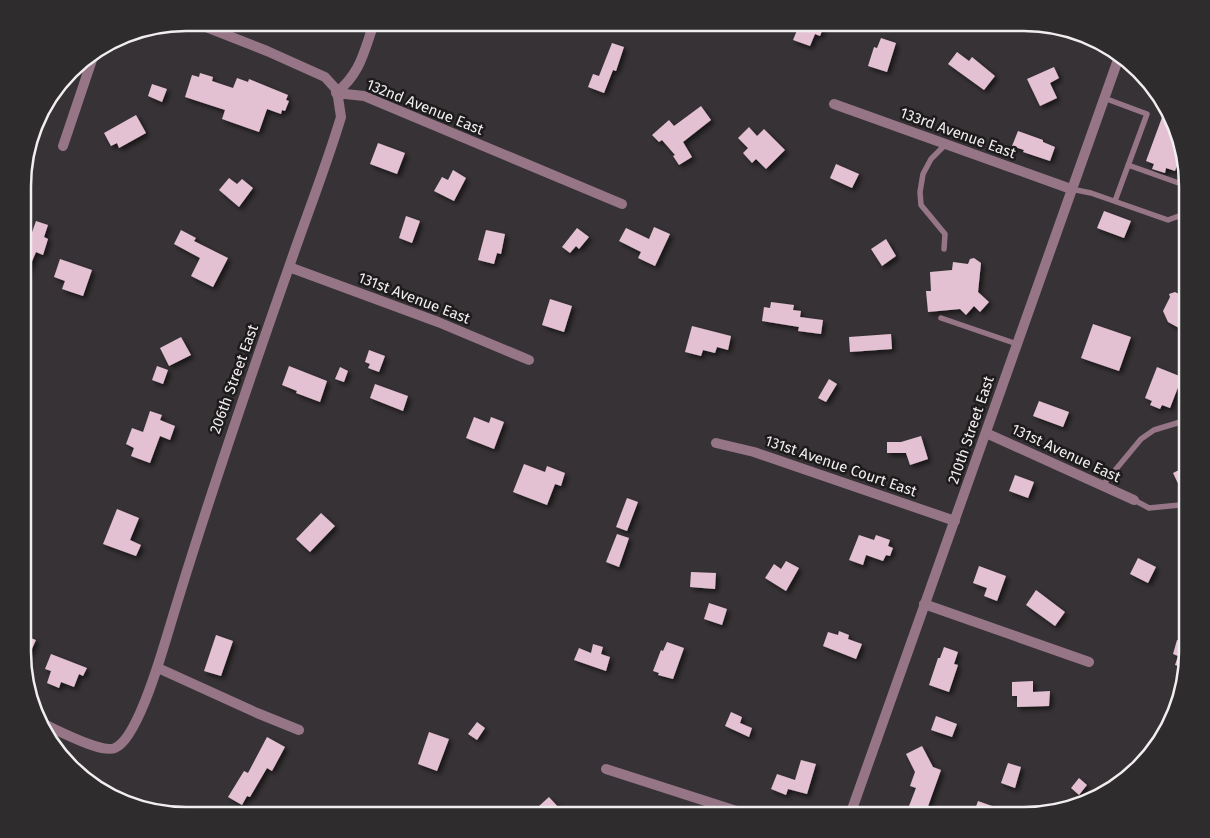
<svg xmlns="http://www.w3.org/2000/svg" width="1210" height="838" font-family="'Fira Sans',sans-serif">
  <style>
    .building { fill: #e3c1d2; filter: url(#shadow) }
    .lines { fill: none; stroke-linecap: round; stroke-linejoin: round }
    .lane { stroke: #957586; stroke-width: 5.5 }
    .street { stroke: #957586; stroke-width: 10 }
    .labels { text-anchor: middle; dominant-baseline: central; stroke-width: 5; stroke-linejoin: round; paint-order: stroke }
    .street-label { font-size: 15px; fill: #f1eeef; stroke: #1d1b1c }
    .rim { fill: none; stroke: #f1eeef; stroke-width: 2.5 }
  </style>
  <defs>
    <filter id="shadow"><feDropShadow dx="3" dy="3" stdDeviation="2.5" flood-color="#0009"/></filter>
  </defs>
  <rect width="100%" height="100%" fill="#373235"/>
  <path class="building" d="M800,23H825L820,36L815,34L810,46L793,40Z
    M881,38L896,43L887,72L868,66L874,47L877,48Z
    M612,43L624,47L616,71L613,70L604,93L588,87L593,74L599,76Z
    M957,52L969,61L972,57L995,76L984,90L948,64Z
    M1054,67L1059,78L1050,83L1057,98L1040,106L1027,79Z
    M200,73L213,77L212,81L233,88L237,78L248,82L249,79L288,95L286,100L289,101L285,111L282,110L281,114L267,109L259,132L222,119L225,110L185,97L192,75L199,77Z
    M152,84L167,89L162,102L148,96Z
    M701,106L711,120L683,142L692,157L679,165L673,156L675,155L662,140L659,142L652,135L669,120L674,126Z
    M1164,112L1171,114L1181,154L1175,171L1166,168L1165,173L1152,169L1154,164L1146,161Z
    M136,115L146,133L119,148L117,143L111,146L104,133Z
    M749,127L757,136L764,129L785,150L766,169L756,159L752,163L743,153L748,148L738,138Z
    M1018,131L1043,140V142L1055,147L1050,161L1023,152L1024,150L1012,146Z
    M378,143L405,153L397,174L370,164Z
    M836,164L859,174L852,188L830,178Z
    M453,170L466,178L454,201L434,191L442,177L448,180Z
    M229,178L237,184L242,179L253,188L239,207L219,190Z
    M1104,211L1131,221L1124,238L1097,228Z
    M406,216L420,221L412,243L399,238Z
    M36,221L48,225L44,237L48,239L43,255L36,252L24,280V255Z
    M654,227L670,234L655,266L638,258L641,252L619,241L626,228L649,239Z
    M577,228L589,237L579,249L576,246L570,253L562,247Z
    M181,230L196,238L194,241L228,258L213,287L191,276L200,258L174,244Z
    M486,230L505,234L501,254L497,253L494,264L478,260Z
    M886,239L896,256L882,266L871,249Z
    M974,258L981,263L978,292L989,302L980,312L974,306L966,315L960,309L928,312L926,291H931L930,272L952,270L953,262L968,264L970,259Z
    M60,259L92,270L83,296L62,289L65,281L54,277Z
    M1175,292L1187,298V325L1179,328L1168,322L1163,311L1170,297L1169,294Z
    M550,299L572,306L564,332L542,325Z
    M771,302L794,305L793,310L801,311L800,317L823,320L821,334L798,331L799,327L762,321L764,307L770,308Z
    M1093,324L1131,337L1119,371L1081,358Z
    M692,326L731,336L728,350L717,347L715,353L703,350L701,356L685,352Z
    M891,334L892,349L850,352L849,337Z
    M181,337L191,355L169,366L160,348Z
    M369,350L385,356L379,372L368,368L370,364L365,362Z
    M157,366L168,370L163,384L152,380Z
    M289,366L327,381L320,402L296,393L297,391L282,385Z
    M340,367L348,371L344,382L335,379Z
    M1157,367L1182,377L1170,408L1162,405L1160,409L1150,405L1152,401L1145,398Z
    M829,379L837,384L826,402L818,398Z
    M375,384L408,396L403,411L370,398Z
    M1039,401L1069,412L1063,427L1033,416Z
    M150,411L162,415L160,420L175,426L170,440L160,436L150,463L131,456L134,448L126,444L132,428L143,432Z
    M474,417L489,423L491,417L504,422L494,449L466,438Z
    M921,436L928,459L910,465L906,453H887V442H901Z
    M524,464L545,472L547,466L565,473L561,486L555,484L547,505L513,492Z
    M1187,466V497L1185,498L1173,473Z
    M1015,475L1034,482L1028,498L1009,491Z
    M627,498L638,502L627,531L616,527Z
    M117,509L139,518L130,540L141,545L136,556L103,544Z
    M321,513L335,526L310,552L296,539Z
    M617,534L629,538L619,567L606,562Z
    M859,535L874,540L876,535L890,540L888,546L893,548L890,556L886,555L883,561L866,555L863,565L849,560Z
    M1138,558L1156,567L1148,583L1130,574Z
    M786,561L799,568L786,591L765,578L774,564L781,569Z
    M979,566L1006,576L997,601L984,596L987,588L973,583Z
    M691,572L716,573L715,589L690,587Z
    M1036,590L1065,612L1055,626L1026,605Z
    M709,603L727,609L722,625L704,619Z
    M839,631L849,635L848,639L862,644L856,659L823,646L828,632L838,635Z
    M1185,632H1187L1186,669L1175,665L1178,656L1173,654L1177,640L1182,642Z
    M216,635L233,641L221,676L204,671Z
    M28,637L36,640L24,666V644Z
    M667,642L684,648L673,679L658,675L659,673L653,671L661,650L663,651Z
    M593,644L603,647L601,654L610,657L606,671L574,660L579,648L591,653Z
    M944,647L958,652L954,664L958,665L949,692L929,685L938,658H940Z
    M51,654L87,668L83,676L79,674L74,687L61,682L59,688L47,683L51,671L45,669Z
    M1033,681V692L1050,691L1049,706L1017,707V696H1012V682Z
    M731,712L742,717L740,723L752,728L749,737L725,726Z
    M936,716L957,724L952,737L931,730Z
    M477,722L485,728L477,740L468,734Z
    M429,732L449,739L437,771L418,764Z
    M267,737L285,747L272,771L267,768L250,797L247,796L242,805L228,797L244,771L248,773Z
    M922,746L933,767L941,770L926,812L909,806L916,788L910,786L915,772L906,754Z
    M801,760L816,764L807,794L788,789L786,795L771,789L777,774L795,780Z
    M1008,763L1021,767L1015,788L1001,783Z
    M1079,778L1087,785L1079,795L1071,788Z
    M549,797L559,808L552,815H529Z
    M978,801L992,806L988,815H973Z"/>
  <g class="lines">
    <path class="lane" d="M1104,98L1147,114L1115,201
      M1128,165L1187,186
      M1071,189L1091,193L1168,220L1187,213
      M1181,215L1187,199
      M944,249L945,234L921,205L920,192L923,174L931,159L946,144
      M941,318L1017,344
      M1102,486L1141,439L1154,430L1187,420
      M1134,500L1149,508L1180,505L1187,502"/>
    <path class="street" d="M336,93L364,96L622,204
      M336,93C361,73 364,51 374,23
      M834,104L1071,189
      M63,146L94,54
      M289,267L438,322L529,360
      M986,433L1134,500
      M716,443L754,452L955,521
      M924,604L1089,662
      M158,668L257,713L299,730
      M41,723C56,729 101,754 115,748C137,739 160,659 167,636C204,512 246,389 289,267C306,217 326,167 341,117L338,97L335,88L325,77L267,51L196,23
      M606,769L749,815
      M850,815L1120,54"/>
  </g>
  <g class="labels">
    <g class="street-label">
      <text transform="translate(425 107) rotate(22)">132nd Avenue East</text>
      <text transform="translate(958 133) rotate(20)">133rd Avenue East</text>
      <text transform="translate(414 298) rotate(21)">131st Avenue East</text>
      <text transform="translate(234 379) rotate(-70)">206th Street East</text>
      <text transform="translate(971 430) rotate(-71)">210th Street East</text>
      <text transform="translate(1066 453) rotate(25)">131st Avenue East</text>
      <text transform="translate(841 466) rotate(19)">131st Avenue Court East</text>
    </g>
  </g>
  <path d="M0 0H1210V838H0ZM186 31H1024A155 155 0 0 1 1179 186V652A155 155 0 0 1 1024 807H186A155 155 0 0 1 31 652V186A155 155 0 0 1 186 31Z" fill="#2e2c2d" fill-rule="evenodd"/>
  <path class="rim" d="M186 31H1024A155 155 0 0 1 1179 186V652A155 155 0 0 1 1024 807H186A155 155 0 0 1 31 652V186A155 155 0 0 1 186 31Z"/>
</svg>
